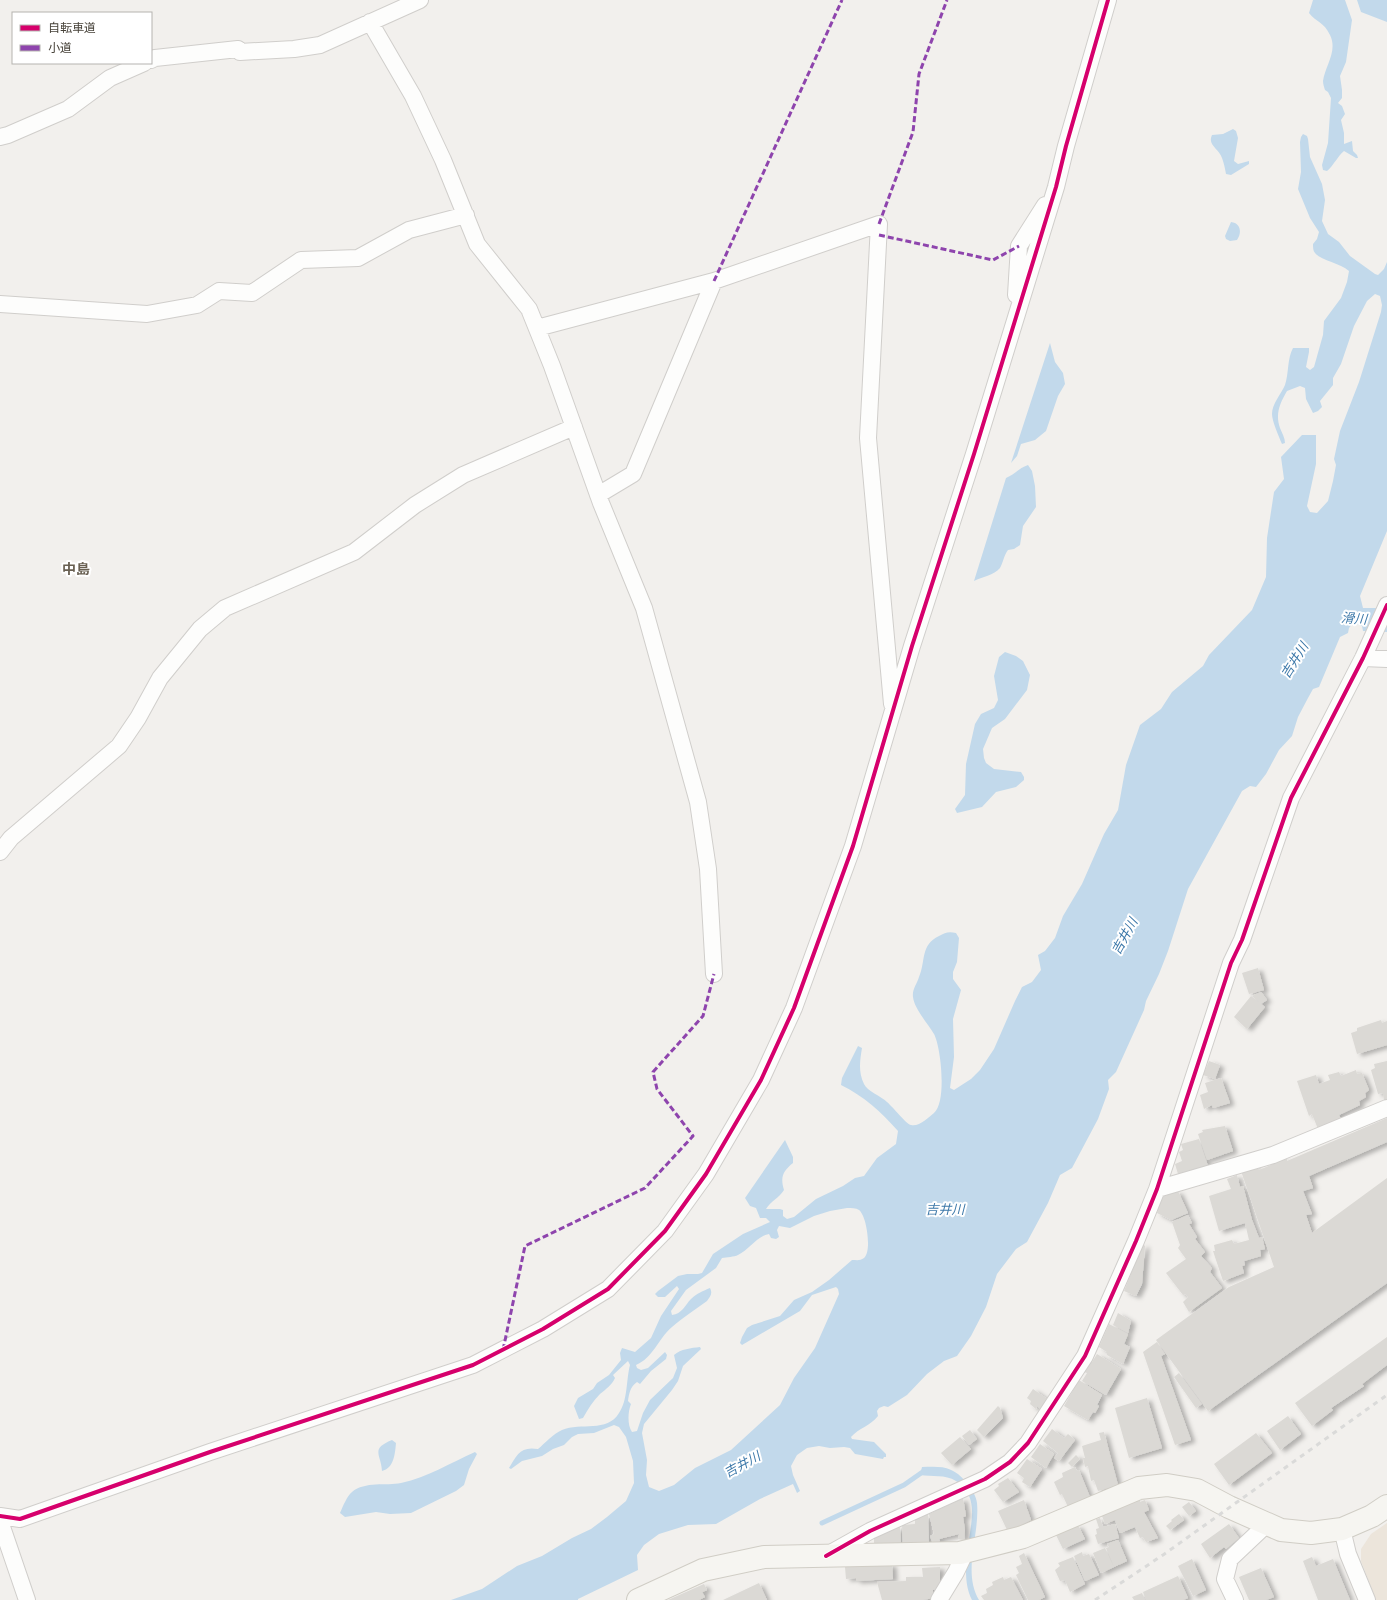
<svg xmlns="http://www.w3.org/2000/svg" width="1387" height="1600" font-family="Lato,'Noto Sans JP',sans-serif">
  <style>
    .commercial { fill: #ece5db }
    .water { fill: #c2d9eb; fill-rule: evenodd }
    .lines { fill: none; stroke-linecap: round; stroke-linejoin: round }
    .stream { stroke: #c2d9eb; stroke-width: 5 }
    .building { fill: #dbd9d5; filter: url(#shadow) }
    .street-casing { stroke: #d0cecb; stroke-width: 18 }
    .secondary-casing { stroke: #d0cdc5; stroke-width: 24 }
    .street { stroke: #fdfdfc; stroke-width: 16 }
    .secondary { stroke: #f6f5f1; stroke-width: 22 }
    .rail { stroke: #dadad9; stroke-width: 3; stroke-dasharray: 5 5; stroke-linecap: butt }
    .quiet { stroke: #8e44ad; stroke-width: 3; stroke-dasharray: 6 3; stroke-linecap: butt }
    .cycleway-casing { stroke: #fff; stroke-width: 6 }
    .cycleway { stroke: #d6006c; stroke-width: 4 }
    .labels { text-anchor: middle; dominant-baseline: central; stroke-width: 4; stroke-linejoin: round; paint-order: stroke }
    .water-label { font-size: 13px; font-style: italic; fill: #3c78a9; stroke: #fff }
    .quarter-label { font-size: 14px; font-weight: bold; fill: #696052; stroke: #fff }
  </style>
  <defs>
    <filter id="shadow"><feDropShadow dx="4.5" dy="2.5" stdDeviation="2" flood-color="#0004"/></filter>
  </defs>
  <rect width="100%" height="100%" fill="#f2f0ed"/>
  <path class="commercial" d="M1387,1523V1600H1376L1361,1561V1549L1371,1534Z"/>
  <path class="water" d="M1313,0H1345L1352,20L1346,62L1340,76L1342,90V98L1338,103L1342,106L1345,114L1341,120L1344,133V144L1352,141L1353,151L1357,155L1358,158H1356L1344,151C1337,157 1334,165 1327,171L1323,170L1322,165L1328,143L1331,98L1328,92L1325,90C1324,87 1323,84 1323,81C1325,66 1338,51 1330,35C1324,22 1316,22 1309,13Z
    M1357,0H1387V22L1361,12Z
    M1233,129L1236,131L1238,138L1234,161L1238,164L1249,161V164L1231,175L1226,174C1225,169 1224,163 1222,158C1219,149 1207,145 1212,135L1223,134Z
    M1303,134L1307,136L1308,139L1310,157L1322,184L1325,200L1322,221L1328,234L1339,242L1350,256L1375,274L1378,275L1384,269L1387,262V531L1360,596L1363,608H1387V632L1363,631L1362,626L1357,624H1352L1349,628L1348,633L1340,637L1319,687L1313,689L1308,698L1298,717L1292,736L1279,750L1266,774L1256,787L1250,786L1242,791L1188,889L1168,951L1159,974L1146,1001L1144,1010L1116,1072L1108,1080L1109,1089L1098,1119L1072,1168L1060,1175L1048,1203L1027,1242L1016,1249L997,1274L986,1307L971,1336L957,1356L944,1361L927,1374L907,1395L888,1407L884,1406L879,1408L877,1411L878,1416C870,1426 859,1428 851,1437L852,1439L874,1442L886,1454V1457H884L883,1459L855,1454L850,1448L844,1447L830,1448L819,1446L807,1448L797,1455L791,1466L793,1475L800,1491L797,1493L793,1484L760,1499L716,1524L688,1525L659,1534L644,1545L637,1555L638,1570L578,1599V1600H451L482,1589L517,1566L542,1556L572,1538L591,1529L607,1517L626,1501L634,1483L633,1461L626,1437L619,1427L614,1425L594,1433L578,1434L572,1437L564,1445L553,1449L542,1456L522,1461L511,1469L509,1468C517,1455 520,1446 538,1449C545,1443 553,1434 562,1430C581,1422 607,1433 619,1413C628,1400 626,1380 630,1365L628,1361L613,1375L615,1378C612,1385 606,1389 600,1394C593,1401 588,1409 583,1418L579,1419L574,1406L578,1398L593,1389L597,1383L609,1375L621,1360L620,1353L622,1348L635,1352L651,1338L661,1316L679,1289L677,1286L665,1297H658L655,1294L658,1291L678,1276L687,1274H698L702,1273L713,1254L743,1234L770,1222L766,1218H760L756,1208L750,1206L745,1198L785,1140L793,1157V1163C783,1171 780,1177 784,1190C779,1198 771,1201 766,1209H780L783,1210V1216L787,1219L794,1217L816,1199L843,1186L855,1178L864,1176L877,1158L896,1144L898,1131C880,1111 865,1097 841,1085L842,1078L858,1046L862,1048C860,1060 858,1072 864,1084C867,1091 881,1096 887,1102C893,1107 906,1124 911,1125C919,1127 928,1118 934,1113C947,1102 941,1047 934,1034C928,1024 914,1008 913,997C912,989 917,984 919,977C926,961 920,945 939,936C945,933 948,931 956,933L959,938L957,962L953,972V979L961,990L953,1019L954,1057L950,1088L954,1090L971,1079L980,1070L994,1049L1015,1001L1022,987L1032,982L1041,970L1038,955L1045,951L1055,938L1063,916L1082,884L1104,834L1118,810L1126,765L1140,725L1161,709L1172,692L1203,666L1209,655L1252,610L1266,577L1267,538L1274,492L1284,479L1281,457L1302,435H1316V464L1307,506L1310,512L1317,513L1328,501L1333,481L1336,465L1334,459L1340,431L1359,382L1381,312L1382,305L1380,296L1375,294L1367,301L1354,326L1341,364L1333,378V385L1320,401L1322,407L1318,411L1313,413L1306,399L1305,388L1300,386L1287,391C1280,403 1275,414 1280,428C1282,433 1285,438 1285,443L1282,444C1279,437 1272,421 1272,414C1272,404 1281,394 1285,385C1289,373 1287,359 1293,348H1309V352L1306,367L1310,370L1314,367L1323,335L1324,321L1341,298L1347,282L1349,271C1340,263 1320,260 1315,253C1313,251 1313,247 1313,244L1317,239L1319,232L1310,218L1298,189L1301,172L1300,142L1301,137ZM847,1208C851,1208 856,1208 859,1210C867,1216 872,1252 864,1258C860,1261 857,1260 852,1260L829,1280L812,1292L794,1300L780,1316L752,1325L747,1328L742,1337L740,1343L742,1345L800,1311L812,1295L836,1287L838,1289L839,1294L815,1348L794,1378L780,1405L731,1450L695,1468L674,1485L659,1491L649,1487L646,1475L647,1460L642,1433L644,1424L672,1390L678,1381L683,1366L701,1349L700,1347C691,1348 681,1349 674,1355L677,1368L673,1378L650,1400L643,1413L637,1431L632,1432C627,1425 628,1411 631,1404L628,1401C629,1394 630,1387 637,1382L640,1384L651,1371L666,1359L667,1355L665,1352L648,1368L641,1370L637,1368L636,1365C653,1358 658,1339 672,1327C682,1318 695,1310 707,1301C710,1297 713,1294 710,1288C703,1291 697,1293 691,1299C685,1305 682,1314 672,1315L671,1311L686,1290L716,1268L722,1258C727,1257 734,1257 738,1255C749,1250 757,1236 769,1234L771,1238L776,1239L779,1237L777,1230L779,1226L790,1228L814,1216L830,1211Z
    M1231,222C1241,223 1242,233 1237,240L1230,241L1226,239L1225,236Z
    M1050,343L1055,362L1063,373L1065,384L1058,396L1046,431L1035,440L1021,444L1017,456L1011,463Z
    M1028,465L1032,471L1035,486L1036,507L1023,526L1020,545L1014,549L1008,550C1004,555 1003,563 1000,568C994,575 982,577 974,581L1006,478C1015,474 1019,468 1028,465Z
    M1005,652L1016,656L1023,661L1030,675L1027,690L1005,719L992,728L983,749L984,758L986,763L994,769L1021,772L1024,777V780L1016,787L996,792L982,807L957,813L955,809L965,795L966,764L975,724L981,714L994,708L998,700L994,676L999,657Z
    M392,1440L396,1443C395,1454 394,1468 382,1471C381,1454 370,1449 392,1440Z
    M475,1452L477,1454L469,1469L464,1485L456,1491L411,1513L390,1514L376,1512L345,1517L340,1513C343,1506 347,1496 352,1492C365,1481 386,1486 401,1483C428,1477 450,1463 475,1452Z
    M922,1467C942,1466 953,1466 966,1482C971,1488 976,1495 977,1503C980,1535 962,1571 979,1600H972C963,1583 966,1559 969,1540C972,1518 978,1495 956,1481C945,1474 932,1477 920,1475Z"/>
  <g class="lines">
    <path class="stream" d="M822,1523L904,1485L924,1471H926"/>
  </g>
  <path class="building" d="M1258,968L1264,990L1249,994L1242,973Z
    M1261,992L1267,1000L1261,1004L1252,996Z
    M1251,996L1265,1007L1247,1029L1234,1017Z
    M1381,1020L1382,1023L1387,1021V1045L1357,1054L1351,1033L1357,1031V1028Z
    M1209,1061L1220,1065L1215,1079L1203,1075Z
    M1387,1061V1099L1384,1101L1383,1093L1378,1094L1371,1070L1375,1068L1374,1064Z
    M1356,1070L1357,1074L1362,1073L1369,1090L1365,1093L1366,1097L1359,1101L1360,1105L1339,1115L1341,1119L1318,1129L1312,1114L1309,1116L1297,1081L1316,1075L1319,1084L1330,1080L1328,1075L1339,1072L1341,1076Z
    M1221,1078L1230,1103L1213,1108L1212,1105L1204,1109L1200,1095L1208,1092L1205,1083Z
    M1387,1118V1142L1309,1176L1313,1188L1303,1191L1312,1214L1306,1215L1312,1233L1387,1178V1283L1208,1411L1156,1340L1229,1287L1274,1267L1241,1171L1256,1166L1259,1170L1287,1158V1161Z
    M1225,1126L1233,1151L1207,1160L1198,1134L1203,1132L1202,1130Z
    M1199,1139L1208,1166L1178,1174L1175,1164L1182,1161L1179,1152L1183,1150L1181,1144Z
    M1237,1175L1240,1187L1243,1186L1252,1220L1259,1238L1262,1237L1265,1249L1260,1250L1261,1256L1244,1261L1245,1265L1242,1266L1244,1273L1223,1281L1213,1251H1215L1214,1245L1232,1240L1234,1244L1249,1240L1245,1223L1219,1231L1209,1196L1231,1189L1227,1179Z
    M1178,1191L1188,1213L1171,1220L1157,1213L1161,1197Z
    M1188,1215L1192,1223L1189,1224L1197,1237L1195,1239L1205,1252L1201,1256L1212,1268L1210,1272L1222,1288L1189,1312L1183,1302L1188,1297L1186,1294L1183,1295L1166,1273L1186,1259L1178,1248L1180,1245L1172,1222Z
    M1143,1244L1145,1246L1142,1284L1136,1296L1124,1291Z
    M1118,1313L1131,1321L1128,1333L1113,1325Z
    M1109,1324L1128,1334L1124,1344L1130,1347L1123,1364L1107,1355V1352L1099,1347Z
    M1387,1337V1365L1362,1384L1364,1386L1331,1408L1333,1410L1312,1426L1295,1403Z
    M1157,1342L1165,1354L1161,1356L1191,1440L1175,1445L1143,1352Z
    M1097,1354L1121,1369L1106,1395L1082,1381L1087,1373L1084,1372L1090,1361L1092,1362Z
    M1179,1373L1202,1404L1196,1408L1174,1377Z
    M1079,1380L1102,1395L1097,1405L1099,1406L1095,1413L1093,1412L1088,1420L1064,1406Z
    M1033,1389L1050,1401L1043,1411L1037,1406L1036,1409L1030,1404L1031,1401L1027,1398Z
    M1147,1398L1162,1448L1129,1458L1115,1408Z
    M998,1406L1000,1408L1003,1418L984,1437L977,1430Z
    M1288,1416L1301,1434L1280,1450L1267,1431Z
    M1052,1429L1064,1438L1068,1434L1075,1440L1059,1461L1054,1458L1058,1453L1043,1441Z
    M970,1430L977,1439L969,1445L962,1436Z
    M1104,1432L1118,1485L1098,1491L1094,1480L1091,1481L1088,1466L1085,1467L1083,1458H1085L1082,1446L1101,1440L1099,1433Z
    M1256,1433L1272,1453L1229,1485L1214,1464Z
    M960,1437L971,1449L952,1465L941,1453Z
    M1040,1444L1054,1454L1046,1468L1031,1457Z
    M1076,1455L1080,1459L1072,1467L1068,1463Z
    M1027,1459L1042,1469L1030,1487L1022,1482L1024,1478L1017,1473Z
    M1075,1467L1077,1471L1079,1470L1090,1497L1068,1507L1062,1494L1060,1495L1054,1482L1063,1477L1062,1473Z
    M1008,1478L1019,1492L1003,1502L994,1490L999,1486L998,1484Z
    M963,1498L966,1516L963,1517L965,1530L964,1540L958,1539L959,1534L939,1539L940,1541L933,1544L930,1536L934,1534L929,1514Z
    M1140,1499V1502L1145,1500L1149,1510L1144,1512L1158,1538L1146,1542L1143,1537L1140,1538L1135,1527L1120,1533L1115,1520L1105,1524L1102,1516Z
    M1024,1500L1031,1520L1008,1532L998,1511Z
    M1189,1502L1196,1511L1189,1516L1182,1507Z
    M928,1514L929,1545H903L902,1525L915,1524V1519Z
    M1179,1514L1184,1520L1170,1530L1166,1526L1172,1521L1171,1520Z
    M1100,1518L1103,1527L1115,1524L1119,1538L1098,1544L1095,1535L1097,1534L1096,1529L1099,1528L1096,1519Z
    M1229,1524L1239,1538L1226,1549L1224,1547L1210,1558L1201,1544Z
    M1078,1525L1085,1539L1063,1549L1056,1535Z
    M900,1526L901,1546L874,1547V1538Z
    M1118,1540L1127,1561L1114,1567L1106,1548L1109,1547L1107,1544Z
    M1105,1548L1114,1567L1101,1573L1093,1553Z
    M1082,1552L1083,1556L1089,1554L1099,1575L1085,1581L1074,1556Z
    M1024,1553L1045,1597L1039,1600H1028L1016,1575L1019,1573L1016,1567L1022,1564L1019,1556Z
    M1073,1557L1085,1584L1070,1592L1065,1580L1060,1581L1055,1570L1060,1566L1058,1563Z
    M1312,1557L1316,1566L1333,1559L1350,1600H1318L1303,1561Z
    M1192,1559L1206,1590L1193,1596L1178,1566Z
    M892,1564L893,1579L856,1581V1578L846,1579L845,1567Z
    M940,1567V1589L933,1590V1598L923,1600H882L877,1582L906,1581V1577H923L922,1568Z
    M1261,1568L1274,1597L1266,1600H1249L1239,1577Z
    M1178,1576L1188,1598L1183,1600H1146L1143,1592Z
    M1003,1577L1004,1580L1011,1577L1023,1600H984L981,1596L987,1593L986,1589L993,1585L992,1582Z
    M759,1583L767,1600H723Z
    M704,1584L707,1590L702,1592L705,1597L699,1600H668Z
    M1142,1593L1145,1600H1134L1132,1597Z"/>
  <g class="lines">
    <g class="street-casing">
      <path id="street" d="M370,22L413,96L443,160L477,244L529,309L552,366L601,503L644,608L698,802L708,869L714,974
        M151,60L155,58L238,49L240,52L294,49L320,45L420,0
        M0,137L8,135L68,109L110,78L144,63
        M1016,295L1019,246L1045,205
        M0,304L147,314L197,305L219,291L252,293L301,260L358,258L409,230L466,215
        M537,328L714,281
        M598,495L633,474L714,281L879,224L868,438L892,704
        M1363,658L1387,659
        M0,852L11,838L119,746L138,718L160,678L200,629L225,608L354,552L415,505L463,475L574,427
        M1157,1189L1273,1155L1387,1108
        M0,1516L20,1519L210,1452L473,1365L543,1329L608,1289L665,1231L706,1174L761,1080L794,1008L853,846L912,646L974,454L1056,187L1066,146L1108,0
        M0,1521L27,1600
        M1342,1529L1348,1554L1367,1600
        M827,1555L870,1531L985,1479L1010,1462L1028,1443L1085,1356L1136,1241L1157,1189L1231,963L1242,940L1291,798L1363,658L1387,605
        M939,1600L956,1572L966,1551
        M1235,1600L1225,1579L1230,1559L1267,1524"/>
    </g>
    <g class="secondary-casing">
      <path id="secondary" d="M638,1600L703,1570L764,1557L960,1553L1023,1537L1139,1488L1167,1485L1197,1490L1229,1507L1281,1530L1311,1533L1342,1529L1372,1516L1387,1506"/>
    </g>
    <use href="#street" class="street"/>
    <use href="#secondary" class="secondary"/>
    <path class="rail" d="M1095,1600L1163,1555L1387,1395"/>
    <path class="quiet" d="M879,224L913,132L919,74L947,0
      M879,235L993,260L1019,246
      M714,281L842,0
      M503,1350L525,1246L645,1188L693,1136L657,1089L653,1072L703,1016L714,974"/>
    <g class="cycleway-casing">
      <path id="cycleway" d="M0,1516L20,1519L210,1452L473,1365L543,1329L608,1289L665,1231L706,1174L761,1080L794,1008L853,846L912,646L974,454L1056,187L1066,146L1108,0
        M826,1556L870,1531L985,1479L1010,1462L1028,1443L1085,1356L1136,1241L1157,1189L1231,963L1242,940L1291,798L1363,658L1387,605"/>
    </g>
    <use href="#cycleway" class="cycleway"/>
  </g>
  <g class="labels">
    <g class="water-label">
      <text transform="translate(1354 618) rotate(4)">滑川</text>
      <text transform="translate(1294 660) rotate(-58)">吉井川</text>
      <text transform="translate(1124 936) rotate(-61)">吉井川</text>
      <text x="945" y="1209">吉井川</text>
      <text transform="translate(742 1464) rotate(-29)">吉井川</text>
    </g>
    <g class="quarter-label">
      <text x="76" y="568">中島</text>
    </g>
  </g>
  <rect x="12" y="12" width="140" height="52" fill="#ffffff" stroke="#b5b3b0"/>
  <rect x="20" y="25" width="20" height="6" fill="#d6006c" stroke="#b5b3b0"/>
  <text x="48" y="32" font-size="12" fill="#474239">自転車道</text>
  <rect x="20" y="45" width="20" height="6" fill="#8e44ad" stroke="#b5b3b0"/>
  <text x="48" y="52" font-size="12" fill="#474239">小道</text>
</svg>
